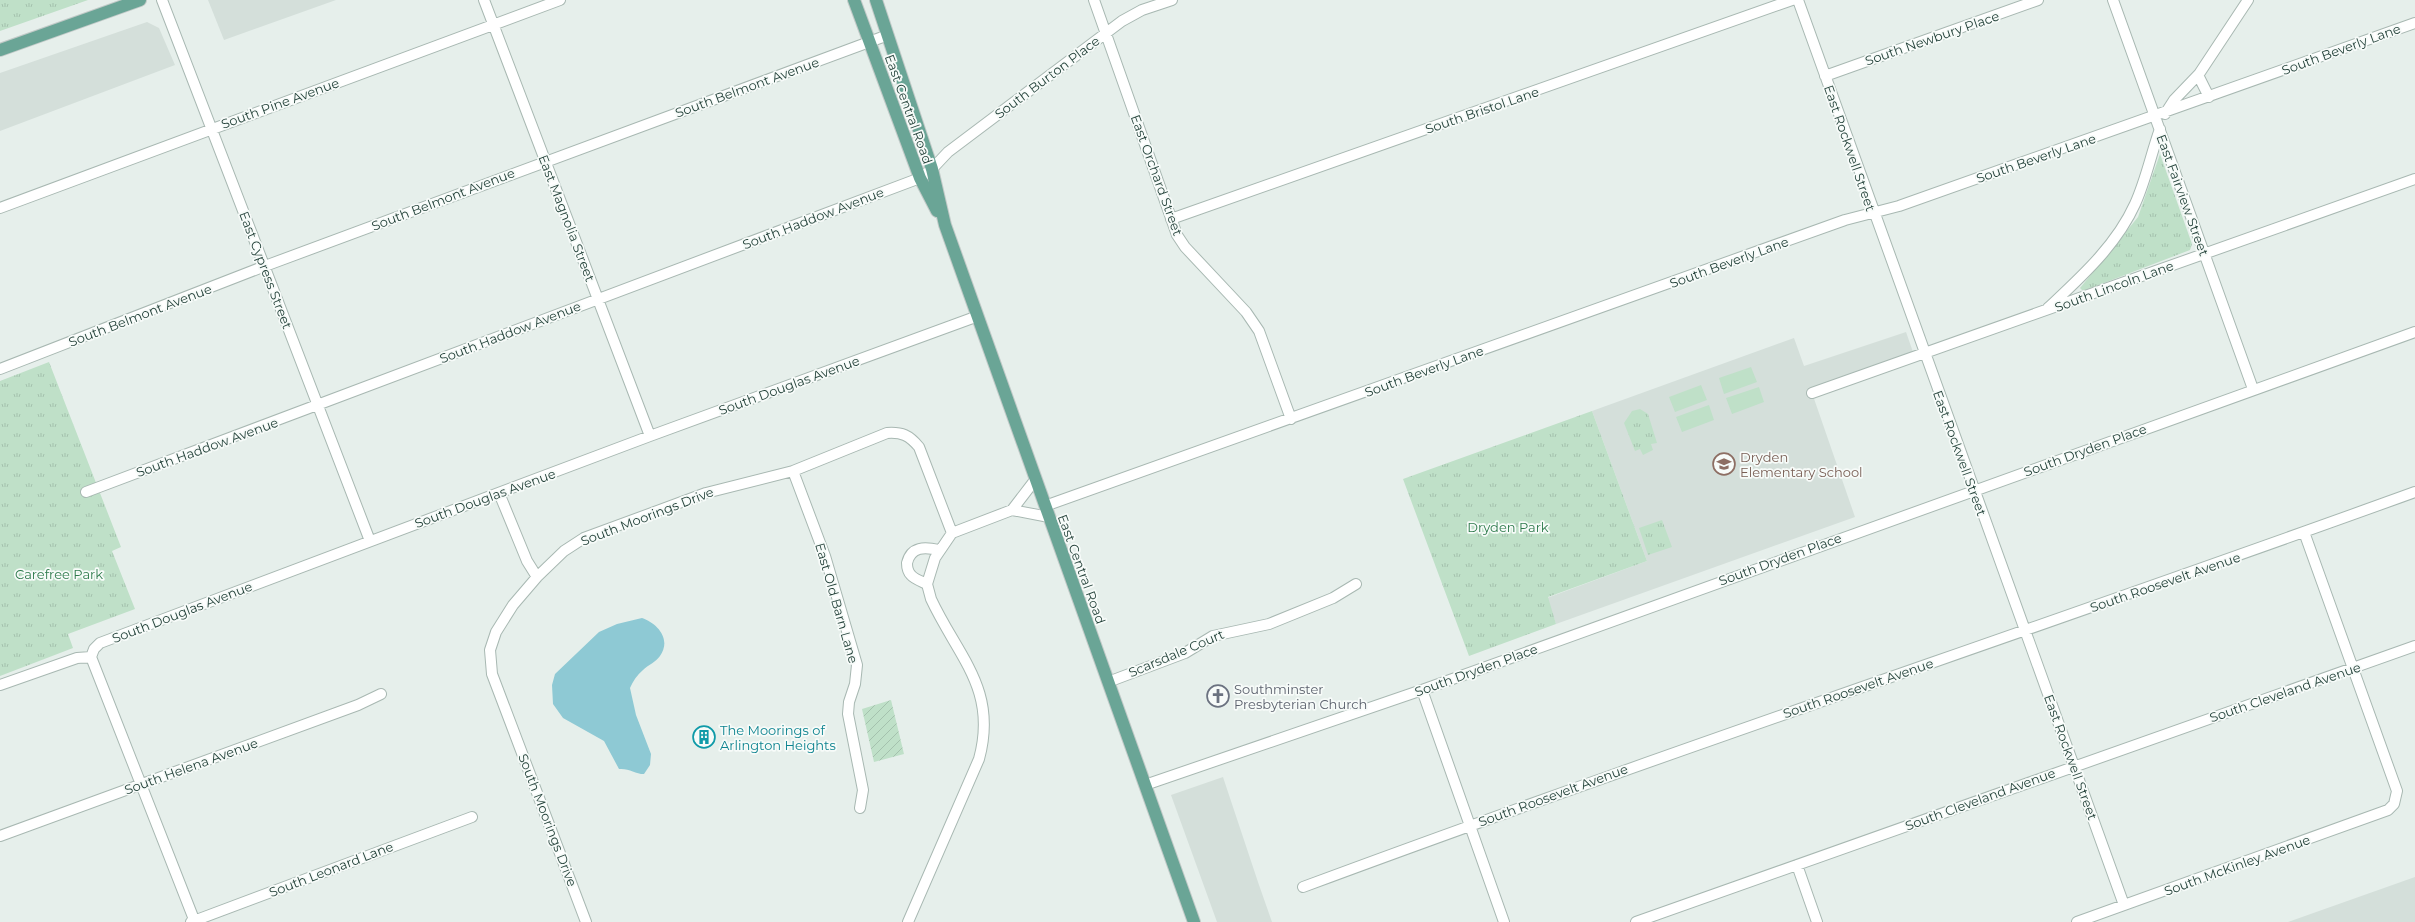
<svg xmlns="http://www.w3.org/2000/svg" width="2415" height="922" font-family="Montserrat,sans-serif">
  <style>
    .built { fill: #d4dfda }
    .grass { fill: #bfe0c8 }
    .park { fill: url(#park-tufts) }
    .garden { fill: url(#garden-furrows) }
    .water { fill: #8ec9d4 }
    .lines { fill: none; stroke-linecap: round; stroke-linejoin: round }
    .minor-casing { stroke: #a8b8b2; stroke-width: 12 }
    .major-casing { stroke: #c2cac8; stroke-width: 14 }
    .minor { stroke: #fff; stroke-width: 10 }
    .major { stroke: #6aa596; stroke-width: 12 }
    .labels { text-anchor: middle; dominant-baseline: central; stroke-width: 3.5; stroke-linejoin: round; paint-order: stroke }
    .street-label { font-size: 13px; fill: #24423a; stroke: #f7fbf9 }
    .education-label { font-size: 13px; fill: #785e54; stroke: #f7fbf9; text-anchor: start }
    .park-label { font-size: 13px; fill: #2d7a4b; stroke: #f7fbf9 }
    .worship-label { font-size: 13px; fill: #5b616d; stroke: #f7fbf9; text-anchor: start }
    .culture-label { font-size: 13px; fill: #0d838f; stroke: #f7fbf9; text-anchor: start }
  </style>
  <defs>
    <pattern id="park-tufts" width="24" height="20" patternUnits="userSpaceOnUse"><rect width="24" height="20" fill="#bfe0c8"/><path d="M3 7l-1-3M5 7V3M7 7l1-3M15 17l-1-3M17 17v-4M19 17l1-3" fill="none" stroke="#a4c1ad"/></pattern>
    <pattern id="garden-furrows" width="10" height="10" patternUnits="userSpaceOnUse"><rect width="10" height="10" fill="#bfe0c8"/><path d="M-1 1l2-2M0 10L10 0M9 11l2-2" fill="none" stroke="#a4c1ad"/></pattern>
  </defs>
  <rect width="100%" height="100%" fill="#e6efeb"/>
  <path class="built" d="M208,0H336L224,40Z
    M147,22L159,28L175,65L0,131V73Z
    M1906,332L1913,352L1811,390L1855,517L1556,624L1547,598L1647,561L1592,411L1794,338L1804,366Z
    M1223,777L1259,885L1272,922H1217L1171,795Z
    M2415,877V922H2288Z"/>
  <path class="grass" d="M1751,367L1757,382L1724,394L1719,378Z
    M1701,385L1707,400L1675,412L1669,397Z
    M1759,387L1764,402L1732,414L1726,398Z
    M1709,405L1714,420L1682,432L1676,417Z"/>
  <path class="park" d="M0,0H88L0,31Z
    M2160,154L2192,244L2190,250L2083,291L2080,288L2138,217Z
    M49,362L121,547L112,551L135,609L68,634L73,648L0,676V381Z
    M1640,409L1648,414L1657,443L1651,444L1653,450L1643,455L1640,449L1635,451L1624,423L1632,411Z
    M1592,411L1647,561L1548,597L1556,624L1469,656L1403,479Z
    M1662,520L1672,547L1648,555L1639,528Z"/>
  <path class="garden" d="M891,700L904,754L874,762L862,709Z"/>
  <path class="water" d="M642,618C657,623 672,639 660,656C656,662 648,665 643,670C637,675 633,681 630,688L636,715L651,754L650,765L644,774C635,774 629,768 619,769L604,741L563,718L553,704L552,685L555,674L599,632L617,624Z"/>
  <g class="lines">
    <g class="minor-casing">
      <path id="minor" d="M162,0L370,541
        M484,0L650,436
        M1094,0L1177,235L1185,247L1246,312L1259,331L1291,419
        M1798,0L2124,905
        M2113,0L2253,389
        M2198,75L2209,97
        M1825,76L2038,0
        M2165,114L2174,100L2199,74L2248,0
        M0,208L560,0
        M1171,219L1792,0
        M2048,308C2080,278 2116,246 2135,204C2146,180 2151,154 2160,129
        M0,369L265,266L888,35
        M1812,393L2415,179
        M793,471L825,556L857,665L855,684L849,702L848,714L863,790L860,808
        M86,492L920,178L932,169L948,152L1122,21L1142,10L1172,0
        M499,493L527,561L537,577
        M1045,506L1845,220L1899,206L2415,23
        M1012,510L1035,480
        M927,584C923,582 914,579 911,575C908,572 907,567 907,563C911,546 925,547 939,550
        M91,657L195,922
        M1108,682L1185,653L1213,636L1269,624L1333,598L1356,584
        M0,685L77,658L91,657L94,649L100,643L650,436L978,316
        M1422,690L1504,922
        M1145,785L1422,690L2415,332
        M0,836L358,705L381,694
        M1797,865L1817,922
        M1303,887C1672,750 2045,626 2415,492
        M191,922L472,817
        M586,922L492,674L490,650L496,632L513,605L537,577L564,551L584,538L706,493L793,471L887,433C902,432 909,435 919,447L952,533
        M908,922L979,759C998,689 958,657 931,599L927,584L935,558L952,533L1012,510L1049,517
        M1636,922L2415,646
        M2077,922L2388,810L2394,804L2397,791L2304,532"/>
    </g>
    <g class="major-casing">
      <path id="major" d="M854,0L920,178L937,211
        M876,0L932,169L945,225L1194,922
        M0,50L140,0"/>
    </g>
    <use href="#minor" class="minor"/>
    <use href="#major" class="major"/>
  </g>
  <defs>
    <g id="school-ring" transform="scale(1.15)"><circle r="9.5" fill="#f7fbf9" stroke="#8d6e63" stroke-width="1.5"/><path d="M0-5L7-2L0 1L-7-2ZM-4 1L0 2.5L4 1V4Q0 6-4 4Z" fill="#8d6e63"/></g>
    <g id="church-ring" transform="scale(1.15)"><circle r="9.5" fill="#f7fbf9" stroke="#6b7280" stroke-width="1.5"/><path d="M-1.2-6h2.4v3.5h3.3v2.4h-3.3V6h-2.4V-.1h-3.3v-2.4h3.3Z" fill="#6b7280"/></g>
    <g id="building-ring" transform="scale(1.15)"><circle r="9.5" fill="#f7fbf9" stroke="#0f9aa8" stroke-width="1.5"/><path d="M-4-6H4V6H1V3H-1V6H-4ZM-2.5-4.3h1.7v1.8h-1.7ZM.8-4.3h1.7v1.8H.8ZM-2.5-1h1.7V.8h-1.7ZM.8-1h1.7V.8H.8Z" fill="#0f9aa8"/></g>
  </defs>
  <g fill-rule="evenodd">
    <use href="#school-ring" x="1724" y="464"/>
    <use href="#church-ring" x="1218" y="696"/>
    <use href="#building-ring" x="704" y="737"/>
  </g>
  <g class="labels">
    <g class="street-label">
      <text transform="translate(1932 38) rotate(-19)">South Newbury Place</text>
      <text transform="translate(2341 49) rotate(-20)">South Beverly Lane</text>
      <text transform="translate(1047 77) rotate(-37)">South Burton Place</text>
      <text transform="translate(747 87) rotate(-20)">South Belmont Avenue</text>
      <text transform="translate(280 103) rotate(-20)">South Pine Avenue</text>
      <text transform="translate(909 109) rotate(70)">East Central Road</text>
      <text transform="translate(1482 110) rotate(-19)">South Bristol Lane</text>
      <text transform="translate(1850 148) rotate(71)">East Rockwell Street</text>
      <text transform="translate(2036 158) rotate(-19)">South Beverly Lane</text>
      <text transform="translate(1157 175) rotate(70)">East Orchard Street</text>
      <text transform="translate(2183 195) rotate(70)">East Fairview Street</text>
      <text transform="translate(443 199) rotate(-21)">South Belmont Avenue</text>
      <text transform="translate(567 218) rotate(69)">East Magnolia Street</text>
      <text transform="translate(813 218) rotate(-21)">South Haddow Avenue</text>
      <text transform="translate(1729 262) rotate(-20)">South Beverly Lane</text>
      <text transform="translate(266 270) rotate(69)">East Cypress Street</text>
      <text transform="translate(2114 286) rotate(-20)">South Lincoln Lane</text>
      <text transform="translate(140 315) rotate(-21)">South Belmont Avenue</text>
      <text transform="translate(510 332) rotate(-21)">South Haddow Avenue</text>
      <text transform="translate(1424 371) rotate(-20)">South Beverly Lane</text>
      <text transform="translate(789 385) rotate(-20)">South Douglas Avenue</text>
      <text transform="translate(207 447) rotate(-20)">South Haddow Avenue</text>
      <text transform="translate(2085 450) rotate(-20)">South Dryden Place</text>
      <text transform="translate(1960 453) rotate(70)">East Rockwell Street</text>
      <text transform="translate(485 498) rotate(-20)">South Douglas Avenue</text>
      <text transform="translate(647 516) rotate(-21)">South Moorings Drive</text>
      <text transform="translate(1780 559) rotate(-20)">South Dryden Place</text>
      <text transform="translate(1082 569) rotate(70)">East Central Road</text>
      <text transform="translate(2165 582) rotate(-19)">South Roosevelt Avenue</text>
      <text transform="translate(837 603) rotate(74)">East Old Barn Lane</text>
      <text transform="translate(182 612) rotate(-21)">South Douglas Avenue</text>
      <text transform="translate(1176 653) rotate(-23)">Scarsdale Court</text>
      <text transform="translate(1476 670) rotate(-20)">South Dryden Place</text>
      <text transform="translate(1858 688) rotate(-19)">South Roosevelt Avenue</text>
      <text transform="translate(2285 692) rotate(-19)">South Cleveland Avenue</text>
      <text transform="translate(2071 757) rotate(70)">East Rockwell Street</text>
      <text transform="translate(191 766) rotate(-20)">South Helena Avenue</text>
      <text transform="translate(1553 795) rotate(-20)">South Roosevelt Avenue</text>
      <text transform="translate(1980 799) rotate(-20)">South Cleveland Avenue</text>
      <text transform="translate(548 820) rotate(69)">South Moorings Drive</text>
      <text transform="translate(2237 865) rotate(-20)">South McKinley Avenue</text>
      <text transform="translate(331 869) rotate(-21)">South Leonard Lane</text>
    </g>
    <g class="education-label">
      <text x="1740" y="457">Dryden<tspan x="1740" dy="15">Elementary School</tspan></text>
    </g>
    <g class="park-label">
      <text x="1508" y="527">Dryden Park</text>
      <text x="59" y="574">Carefree Park</text>
    </g>
    <g class="worship-label">
      <text x="1234" y="689">Southminster<tspan x="1234" dy="15">Presbyterian Church</tspan></text>
    </g>
    <g class="culture-label">
      <text x="720" y="730">The Moorings of<tspan x="720" dy="15">Arlington Heights</tspan></text>
    </g>
  </g>
</svg>
